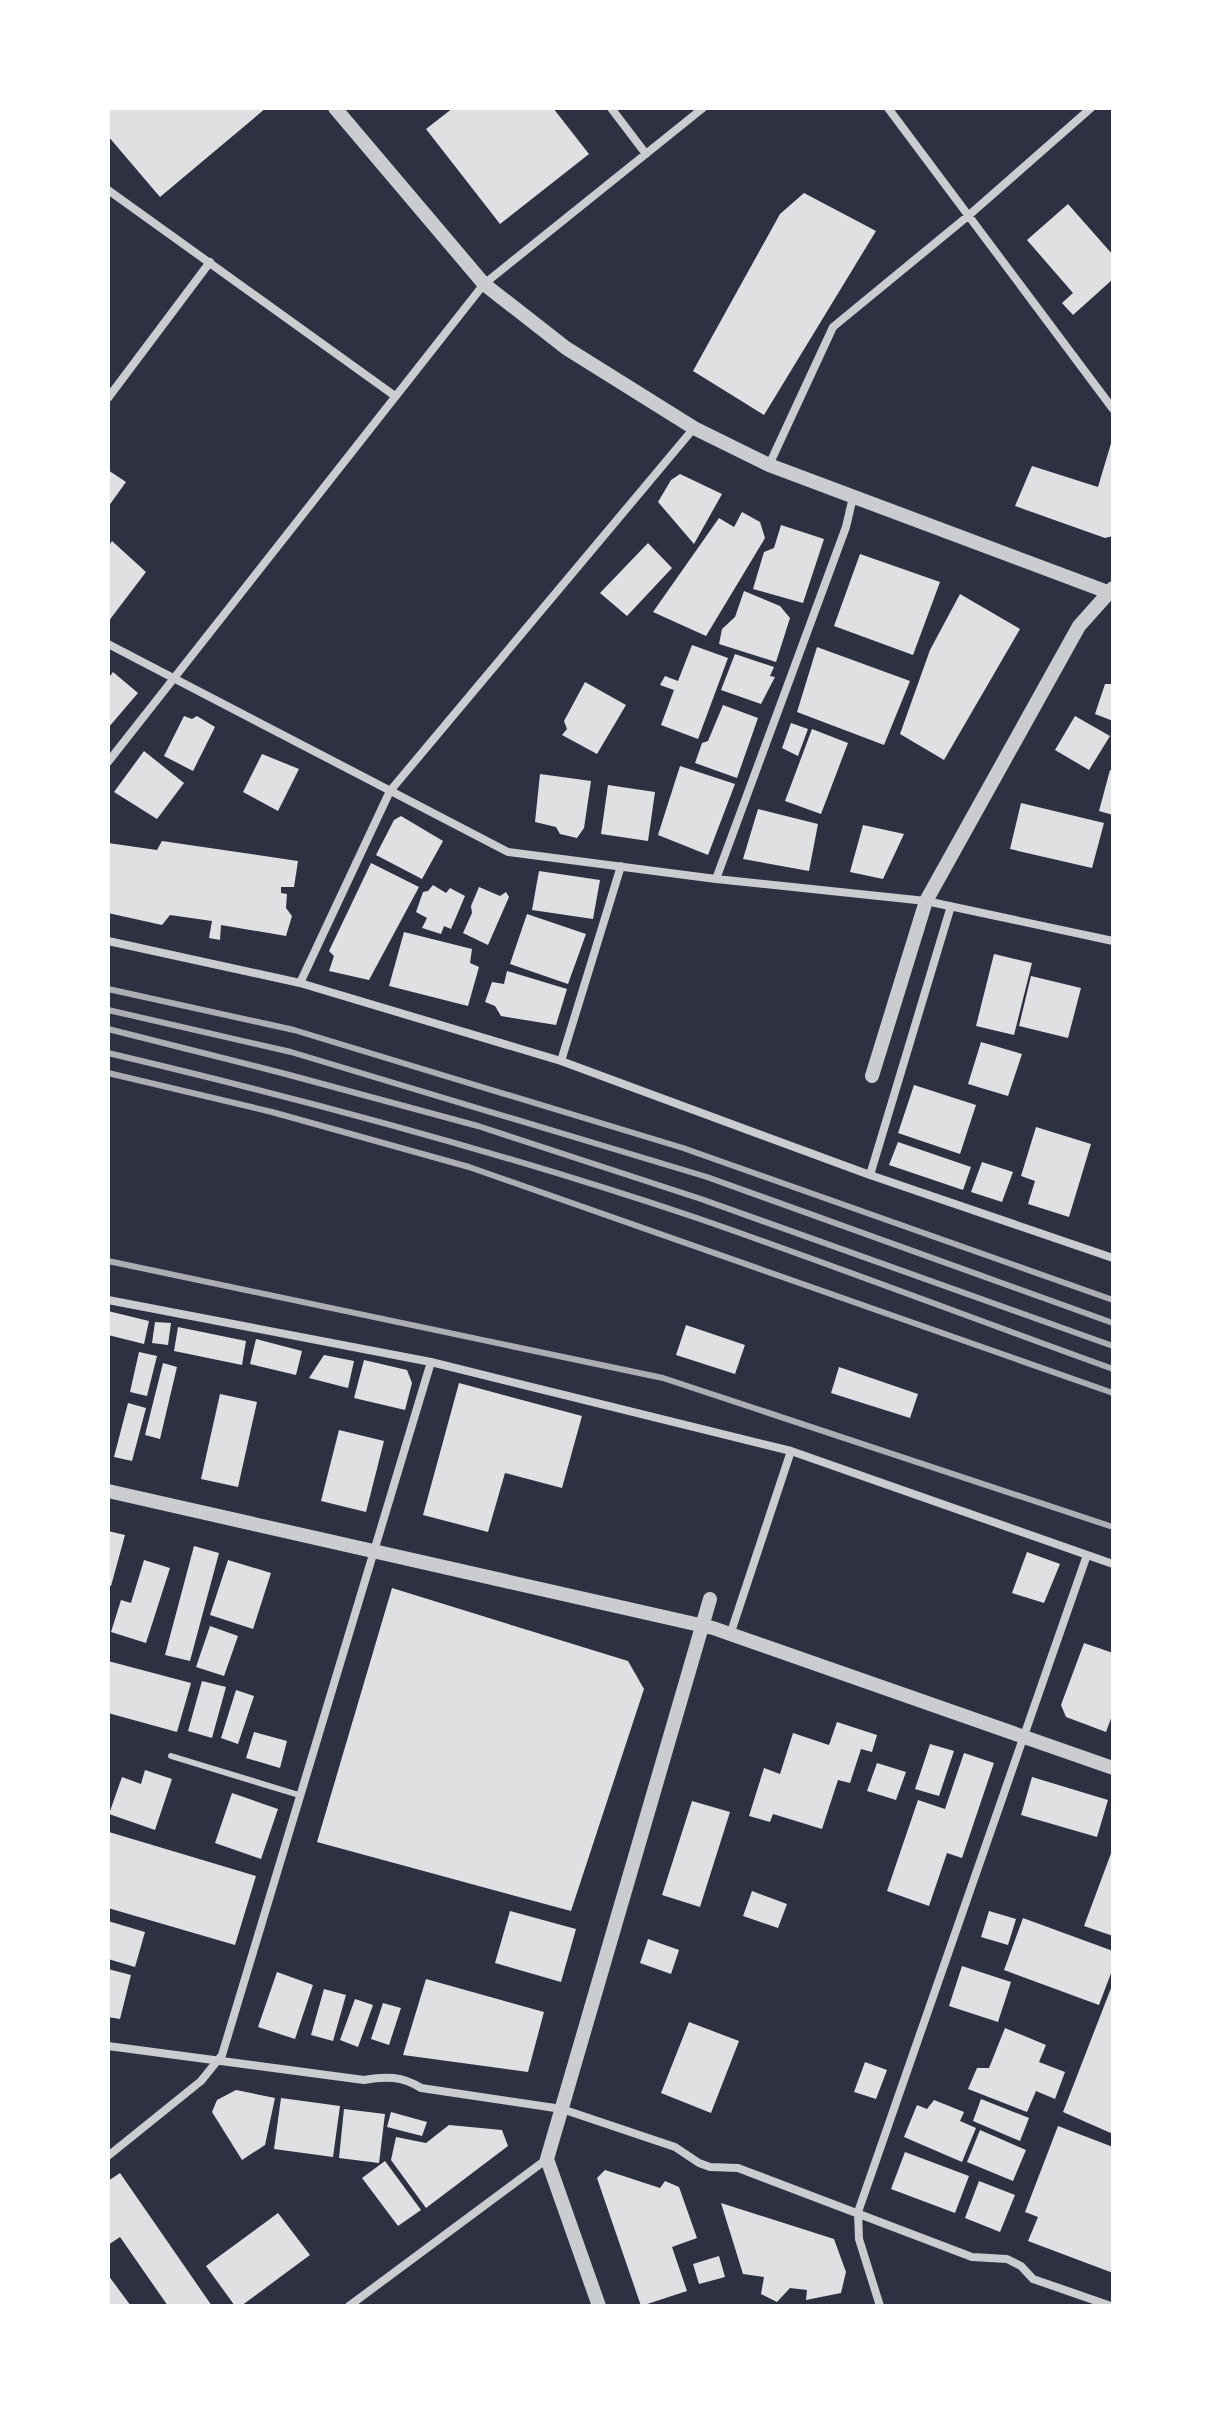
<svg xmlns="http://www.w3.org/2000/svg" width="1221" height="2414" font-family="'IBM Plex Serif',serif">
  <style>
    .building { fill: #e0e0e3 }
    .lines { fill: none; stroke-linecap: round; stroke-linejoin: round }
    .service { stroke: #caccd0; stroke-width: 6 }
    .minor { stroke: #caccd0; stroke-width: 8 }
    .tertiary { stroke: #caccd0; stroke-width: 14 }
    .rail { stroke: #abadb3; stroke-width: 6 }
  </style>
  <rect width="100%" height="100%" fill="#2d3142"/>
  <path class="building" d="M108,108H266L160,197L108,136Z
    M453,108H553L589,154L500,224L426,129Z
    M804,193L876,231L764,415L693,371L780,214Z
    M1068,204L1113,255V279L1073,315L1062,303L1073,293L1027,240Z
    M1112,440L1113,536L1105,538L1015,506L1032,466L1098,487Z
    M108,470L126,482L108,507Z
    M680,474L722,494L694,544L658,502L671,480Z
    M742,512L760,522L765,538L706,636L653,612L719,518L734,527Z
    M781,525L824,539L803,603L753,589L764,552L774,548Z
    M112,541L146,572L108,622V547Z
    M648,543L672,568L627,616L600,593Z
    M860,554L940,582L913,655L834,626Z
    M744,591L780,606L790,618L776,662L719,644L722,629L735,617Z
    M960,594L1020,629L944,760L900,734L930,650Z
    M692,645L728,658L698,739L661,725L674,690L660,685L665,676L678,681Z
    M817,647L910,681L884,745L797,712Z
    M735,654L774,667L770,676L775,677L761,704L721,690Z
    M113,672L138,693L108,728V679Z
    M585,682L626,705L597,754L562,735L567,729L564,721Z
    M1105,684H1113V721L1095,714Z
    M723,705L758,718L737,778L695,763L702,743L708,741Z
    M184,716L192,719L197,716L215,727L193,771L164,756Z
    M1075,716L1110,736L1089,770L1055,750Z
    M791,723L808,729L798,756L782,748Z
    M812,729L848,743L821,814L785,801Z
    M144,751L184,783L157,819L114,792Z
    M262,754L299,769L278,811L243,792Z
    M680,766L735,784L708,855L658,835Z
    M1110,770L1113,771V815L1099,811Z
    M540,774L591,781L584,828L577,838L560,834L556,827L535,822Z
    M608,785L655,792L648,841L601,834Z
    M1021,803L1104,823L1092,868L1010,849Z
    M758,809L818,824L809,871L743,859Z
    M401,816L443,841L422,879L376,855L394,820Z
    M863,825L904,834L883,879L850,872Z
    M162,841L298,861L294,887H281V893L287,894L286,908L292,916L286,936L221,925L220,940L209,938L212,921L170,915L162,925L108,913V843L157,850Z
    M371,863L419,887L369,980L329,971L334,956L329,951Z
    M539,871L600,880L593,919L532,910Z
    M433,885L446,893L450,888L465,896L451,929L444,926L441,934L422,928L427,918L416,912L423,892L428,891Z
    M479,887L500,896L506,892L509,897L488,945L463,933L472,913L471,906Z
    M527,914L586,934L568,984L510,964Z
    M404,932L472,949L470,963L479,967L468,1006L389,986Z
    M994,954L1032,963L1014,1035L976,1026Z
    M507,971L567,989L556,1025L501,1016L495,1006L485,1002L492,982L504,984Z
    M1031,976L1081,988L1068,1038L1019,1026Z
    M981,1042L1022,1054L1008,1096L968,1084Z
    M914,1085L976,1105L960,1154L898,1133Z
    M1036,1127L1091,1144L1069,1217L1028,1204L1035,1181L1021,1176Z
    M898,1142L971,1167L963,1190L889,1165Z
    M982,1162L1013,1172L1002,1202L971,1192Z
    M108,1311L149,1321L144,1344L108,1335Z
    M155,1322L171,1323L168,1345L152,1343Z
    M686,1325L745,1345L735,1374L676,1355Z
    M178,1327L246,1341L242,1365L174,1351Z
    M256,1339L302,1351L296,1375L250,1364Z
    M139,1352L157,1356L147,1396L130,1392Z
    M324,1355L354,1361L348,1388L309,1378Z
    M364,1360L407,1370L412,1383L405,1410L354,1398Z
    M163,1363L177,1367L160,1439L145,1435Z
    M839,1367L918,1394L910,1418L831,1393Z
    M459,1383L582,1416L562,1488L505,1473L488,1532L423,1515Z
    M220,1394L257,1402L238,1487L201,1479Z
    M128,1403L146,1408L132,1461L114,1457Z
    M339,1430L384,1441L366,1512L321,1501Z
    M108,1531L125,1535L111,1586L108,1585Z
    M194,1546L219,1553L190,1661L165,1655Z
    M1027,1552L1060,1564L1044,1603L1012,1593Z
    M144,1560L170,1568L146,1643L111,1632L121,1600L131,1603Z
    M228,1560L271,1573L253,1629L210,1615Z
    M392,1588L628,1661L644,1689L571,1911L317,1842Z
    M210,1626L238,1636L224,1676L196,1667Z
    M1084,1643L1113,1653V1713L1106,1732L1066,1717L1061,1705Z
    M108,1661L191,1683L177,1732L108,1713Z
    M202,1681L226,1687L212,1738L188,1731Z
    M236,1690L254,1696L238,1744L221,1738Z
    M837,1722L877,1735L872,1752L861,1749L850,1783L838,1780L822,1829L773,1814L770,1822L749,1816L764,1768L780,1774L793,1733L829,1745Z
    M254,1732L287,1741L280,1768L246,1758Z
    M930,1744L954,1751L939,1796L915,1789Z
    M964,1753L994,1763L962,1858L947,1853L929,1906L887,1891L918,1800L945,1809Z
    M877,1763L906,1772L896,1800L867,1791Z
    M145,1770L172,1779L155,1830L109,1814L122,1777L141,1784Z
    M1032,1777L1108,1800L1097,1837L1021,1815Z
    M232,1793L278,1809L261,1859L215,1843Z
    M692,1801L730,1812L700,1907L662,1895Z
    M109,1832L256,1876L235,1945L108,1908Z
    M1113,1848V1936L1084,1926Z
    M752,1891L787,1904L778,1928L743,1916Z
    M510,1911L576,1929L561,1982L495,1963Z
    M989,1911L1016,1919L1008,1945L981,1937Z
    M1023,1918L1113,1951V1968L1099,2005L1004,1970Z
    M108,1921L145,1932L135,1967L108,1959Z
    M648,1939L679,1950L671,1974L640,1963Z
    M962,1966L1011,1982L998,2022L949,2006Z
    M108,1969L131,1975L120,2019L108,2017Z
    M277,1972L313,1985L295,2039L258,2027Z
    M426,1979L544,2012L528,2072L403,2055Z
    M1113,1983V2134L1063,2112Z
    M324,1989L346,1995L333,2041L311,2035Z
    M355,1999L373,2005L358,2047L340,2040Z
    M383,2003L401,2008L389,2045L371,2039Z
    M689,2022L739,2041L711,2113L661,2093Z
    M1005,2028L1046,2045L1039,2062L1065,2072L1055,2099L1036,2091L1027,2112L968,2089L977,2068H989Z
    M865,2062L887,2070L876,2099L854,2092Z
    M236,2090L275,2098L265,2145L242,2160L212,2112L217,2100Z
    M281,2098L340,2106L333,2157L274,2149Z
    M981,2099L1029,2118L1020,2141L973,2121Z
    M934,2100L964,2112L960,2121L976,2128L962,2162L904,2137L917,2105L927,2109Z
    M344,2109L385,2114L379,2163L339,2158Z
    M391,2112L427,2122L422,2136L387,2127Z
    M449,2125L502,2130L508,2146L426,2208L391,2160L396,2137L426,2143Z
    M1058,2126L1113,2147V2273L1028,2241L1038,2217L1025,2212Z
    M980,2130L1026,2150L1013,2181L967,2162Z
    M905,2152L969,2176L955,2213L891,2189Z
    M385,2161L421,2210L398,2226L362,2178Z
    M605,2170L660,2188L665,2181L679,2187L697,2238L672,2247L687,2291L641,2306L597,2178Z
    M120,2173L212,2306H168L120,2237L108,2245V2181Z
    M979,2181L1015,2195L1000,2232L965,2218Z
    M721,2203L834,2239L846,2272L841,2293L806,2300L807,2290L790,2288L777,2302L761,2294L764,2277L743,2274Z
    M278,2213L310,2255L241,2306H235L206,2266Z
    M719,2256L725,2277L699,2284L693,2264Z
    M108,2275L131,2306H108Z"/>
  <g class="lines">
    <path class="service" d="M171,1756L299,1795"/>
    <path class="minor" d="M611,108L646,154
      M888,108L1113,409
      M108,190L395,396
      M108,398L210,262
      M769,465L833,327L968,216L1091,108
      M108,644L508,852L716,879L926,901L1113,941
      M108,762L484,284L703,108
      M716,879L846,527L853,497
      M108,941L300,983L561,1061L870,1175L1113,1258
      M300,983L390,791L694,428
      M561,1061L621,866
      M870,1175L951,906
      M108,1300L431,1362L791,1451L1113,1564
      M730,1635L791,1451
      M108,2046L364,2080C386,2076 402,2076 421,2088L562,2109L675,2147L699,2163L710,2167L738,2168L972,2257L1007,2259L1021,2266L1033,2279L1111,2306
      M108,2156L201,2081L222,2055L431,1362
      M349,2306L547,2159
      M880,2306L859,2239L858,2212L1087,1555"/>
    <path class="tertiary" d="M335,108L484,284L566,348L694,428L769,465L1113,594
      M872,1076L926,901L1079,626L1113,588
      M108,1491L713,1628L1113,1768
      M599,2306L547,2159L710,1599"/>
    <path class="rail" d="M108,989L294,1030L683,1148L1113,1300
      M108,1010L291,1052L707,1177L1113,1323
      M108,1029L282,1073L478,1126L701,1199L1113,1346
      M108,1053C307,1100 504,1153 697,1218C836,1266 974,1319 1113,1369
      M108,1073L272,1112L469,1167L1113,1393
      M108,1261L663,1378L1113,1527"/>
  </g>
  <rect width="1221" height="2414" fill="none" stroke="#ffffff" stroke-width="220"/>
</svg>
